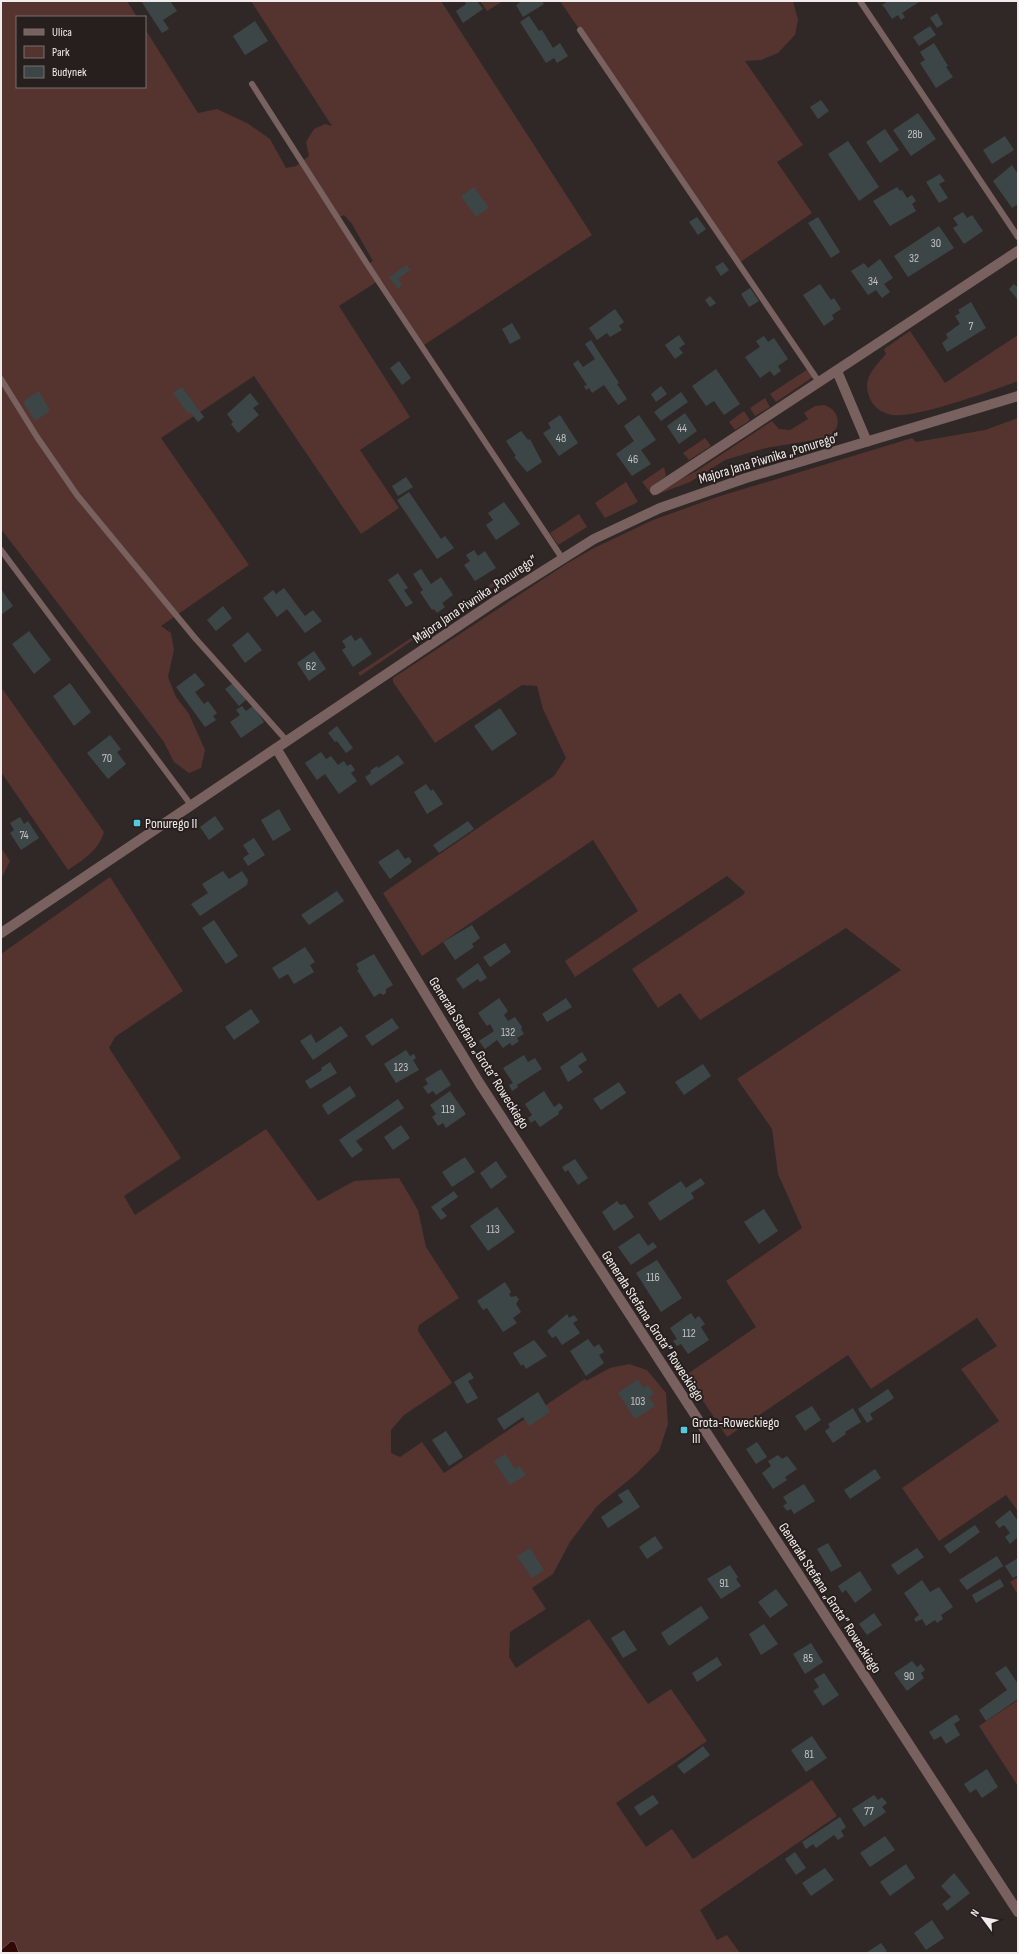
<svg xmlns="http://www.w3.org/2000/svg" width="1019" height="1954" font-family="'Sofia Sans Condensed',sans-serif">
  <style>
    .green { fill: #55332e; fill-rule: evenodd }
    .water { fill: #300805; stroke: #6a4c4a }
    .building { fill: #3d4647 }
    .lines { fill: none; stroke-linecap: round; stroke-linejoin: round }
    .service { stroke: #78615e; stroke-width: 6 }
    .minor { stroke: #78615e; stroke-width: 10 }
    .poi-dot { fill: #54cadd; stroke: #261f1d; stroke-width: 1.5 }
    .labels { text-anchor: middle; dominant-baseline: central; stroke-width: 4; stroke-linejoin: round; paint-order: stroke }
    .number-label { font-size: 12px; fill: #c4c2c2 }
    .street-label { font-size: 14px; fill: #f1eceb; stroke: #261f1d }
    .poi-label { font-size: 14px; fill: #f1eceb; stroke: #261f1d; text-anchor: start }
  </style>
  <rect width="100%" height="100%" fill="#302827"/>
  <path class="green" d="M1,1H127L137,17H17V87H145V29L198,113L217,109L247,123L270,139L286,168L296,166L309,156L306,142L314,129L325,124L332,126L251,1H441L592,235L424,345L381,279L339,306L410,417L360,450L399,508L361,534L254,376L161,438L249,565L161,626L171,633L174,650L168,677L176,697L189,714L205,750L201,768L189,773L174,762L164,742L1,529ZM344,215L352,224L373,261L369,263L340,217Z
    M480,1H503L487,11Z
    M560,1H793L798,20L795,35L778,53L761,60L745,61L803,145L777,162L812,213L739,263Z
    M910,331L945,383L1018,335V381C991,391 918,418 892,415C881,413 872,406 869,396C862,378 875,367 886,354L884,349Z
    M808,369L813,377L776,402L770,394Z
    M765,398L770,407L755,416L750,408Z
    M824,405C841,410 843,430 826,438L766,448L725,460L690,482L653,496L642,482L664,467L666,476L651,487L655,491L695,472L772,421L779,429L790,430L808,419L804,413L815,406Z
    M744,411L750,420L735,430L729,422Z
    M1018,418V1511L1006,1495L939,1541L902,1488L999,1421L961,1369L997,1346L977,1318L871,1389L848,1355L727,1437L686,1375L756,1327L726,1281L802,1228L778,1174L772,1129L737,1079L901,970L846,928L700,1020L680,993L658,1008L632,969L743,895L745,892L727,876L575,977L565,961L638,911L593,840L422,956L383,893L554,776L566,758L543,709L537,686L522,685L435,743L393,682V678L566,564L594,548L653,520L717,497L909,439L912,438L916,442L985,430Z
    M705,438L711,446L689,460L683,453Z
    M626,482L638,502L605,518L595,503Z
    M579,514L587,527L558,545L550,533Z
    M501,577L503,580L441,622L439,620Z
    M431,625L432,627L360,676L358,673Z
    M1,687L104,832C99,850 83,860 68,870L1,772Z
    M1,848L10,861L1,879Z
    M110,877L183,991L115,1037L109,1048L181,1158L124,1196L135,1215L266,1129L318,1201L354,1181L399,1178L418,1210L426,1247L459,1298L419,1325L418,1331L452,1383L404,1415L391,1430V1453L400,1457L422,1442L444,1473L585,1379L586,1381L610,1368L629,1364L647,1370L666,1393L668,1424L659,1451L636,1474L597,1506L570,1542L553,1574L532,1588L546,1609L510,1632L509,1657L516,1668L589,1619L648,1704L671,1689L707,1741L616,1803L646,1847L672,1829L693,1859L812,1780L837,1816L700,1910L717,1940L727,1935L740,1953H1V954Z
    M1018,1577V1595L1010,1582Z
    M1018,1700V1786L979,1726Z"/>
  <path class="water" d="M11,1941L15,1942L19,1953H1V1950Z"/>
  <path class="building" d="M141,1H170L177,11L163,20L169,29L162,33Z
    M464,1H477L483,9L463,23L456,11L466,4Z
    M522,1H542L544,4L523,17L516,5Z
    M888,1H918L919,2L902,13L905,17L901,20L898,15L892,19L885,8L882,5Z
    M937,13L943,24L937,28L930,18Z
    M529,16L539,31L542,30L553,48L560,43L568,56L557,63L554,58L546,63L520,22Z
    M255,21L268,41L245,55L233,36Z
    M930,26L936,35L919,46L913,37Z
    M934,43L948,66L946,67L953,77L936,88L920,63L925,60L920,52Z
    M821,100L829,111L818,119L810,107Z
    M918,113L936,139L911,156L893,130Z
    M885,129L899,150L880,163L866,142Z
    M1005,136L1014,150L992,164L983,150Z
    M848,141L879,187L859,201L828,154Z
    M1012,165L1018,174V204L1012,208L993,181Z
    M940,174L945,181L939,184L948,198L939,203L926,182Z
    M474,187L489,208L476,217L461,196Z
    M897,187L900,191L902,190L907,198L912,195L916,201L912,204L916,211L890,226L873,201Z
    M963,212L967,218L972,215L983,231L964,244L953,228L958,225L953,218Z
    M697,217L706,229L698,235L689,222Z
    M818,217L840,252L831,258L808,223Z
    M939,226L954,248L908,277L894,256Z
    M880,259L893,278L884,284L890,292L882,298L876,290L868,295L851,271L864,263L868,268Z
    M723,262L729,270L721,276L715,267Z
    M407,265L410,270L398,279L402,285L398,289L389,277Z
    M820,284L831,300L834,298L841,309L832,315L834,319L824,326L803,295Z
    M1014,284L1018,288V300L1009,289Z
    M750,288L759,301L749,307L741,294Z
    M710,296L716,303L710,307L705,300Z
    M971,302L986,328L947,352L942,343L948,338L946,334L960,324L955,316L960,313L958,310Z
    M615,309L624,322L619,326L622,330L610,337L607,333L597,340L589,328Z
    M512,323L521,338L510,344L502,329Z
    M679,335L685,344L679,348L683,353L675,359L665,345Z
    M764,336L768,342L774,338L788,359L778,366L781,371L778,373L774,376L770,371L760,378L745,357L760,347L756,341Z
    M591,340L619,383L617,384L627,399L618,405L604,385L592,393L589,388L586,390L584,386L587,385L573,364L578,360L583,367L595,359L585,344Z
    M399,361L411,378L402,385L390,368Z
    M716,369L740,404L724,415L714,401L706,406L692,386Z
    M661,386L667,394L656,402L651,394Z
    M182,387L204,417L198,422L190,412L188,414L173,393Z
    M39,391L50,411L35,421L24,404L25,400Z
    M681,392L688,402L661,421L654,412Z
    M250,393L259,404L253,408L259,415L238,433L231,424L233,422L227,414Z
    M685,413L697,431L679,444L667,426Z
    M560,415L578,443L559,456L543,433L551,428L548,423Z
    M639,415L656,440L641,450L651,464L632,476L616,454L634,441L624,426Z
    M521,431L528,440L530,439L542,462L527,472L514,457L516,456L506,441Z
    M406,477L413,487L398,496L392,486Z
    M409,492L441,539L445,536L454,548L437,559L397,500Z
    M504,502L520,524L496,540L486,525L493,520L488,513Z
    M474,550L478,556L485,551L496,568L475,581L464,565L470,561L466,555Z
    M421,569L431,584L441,577L453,595L442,603L445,607L437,613L434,609L432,610L420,592L423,590L413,574Z
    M398,573L408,588L404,590L413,603L406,607L388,580Z
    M284,588L305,616L313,610L322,621L305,633L287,609L277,617L263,598L273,590L276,594Z
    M1,589L13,606L1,615Z
    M223,606L232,618L216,631L207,620Z
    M29,631L51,660L34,674L12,644Z
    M248,632L262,650L245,663L232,645Z
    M351,635L355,641L361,637L372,654L353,667L342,650L346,647L342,641Z
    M314,651L326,669L309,681L297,663Z
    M195,673L205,685L195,692L204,704L208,701L217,713L213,716L216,720L205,727L176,687Z
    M70,683L91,712L74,726L53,696Z
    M233,683L247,699L239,706L225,689Z
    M242,706L246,711L253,706L264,722L241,738L230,722L240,715L236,710Z
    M500,708L517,734L492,751L474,726Z
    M337,726L353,748L346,753L337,741L335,742L328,733Z
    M110,735L121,749L117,752L126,764L108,779L87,753Z
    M321,752L326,759L331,756L338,765L344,761L347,766L351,764L355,770L351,773L357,781L339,794L325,774L317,780L305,763Z
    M398,755L404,763L371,786L365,777L371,773L370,771L377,766L378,768Z
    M426,784L431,791L433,789L443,804L427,814L414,792Z
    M279,809L291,830L273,841L261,820Z
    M215,816L224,829L209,840L200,827Z
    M20,817L24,824L28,821L39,838L21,850L10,833L14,830L10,823Z
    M468,821L474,829L439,853L433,845Z
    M254,838L265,855L248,866L243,858L249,854L243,845Z
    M398,849L405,859L409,857L412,862L390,879L378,862Z
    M223,871L229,879L242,871L248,880L247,885L200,916L191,904L208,893L202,884Z
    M337,891L344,901L309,925L301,915Z
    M214,920L238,956L226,964L202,928Z
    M472,925L480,938L472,944L474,947L455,960L443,942Z
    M505,943L511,952L490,967L483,957Z
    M305,947L315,962L310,965L314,972L294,984L288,974L279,979L272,968Z
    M374,954L393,985L386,989V993L383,995L380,993L374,997L357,970L359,969L356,964Z
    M478,963L487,978L480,982L478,979L463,989L456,979Z
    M499,998L508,1011L504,1015L508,1021L515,1017L522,1027L521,1029L524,1034L517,1038L519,1041L512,1046L510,1043L503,1048L497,1040L485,1049L479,1041L494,1031L490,1024L487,1026L478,1013Z
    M566,998L572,1007L547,1022L542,1014Z
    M251,1009L260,1022L234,1040L225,1027Z
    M392,1018L399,1028L372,1046L365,1036Z
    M341,1026L348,1036L313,1060L300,1041L311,1034L316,1043Z
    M406,1050L410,1056L414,1054L416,1058L413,1060L419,1070L396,1083L384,1064Z
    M582,1052L587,1060L578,1066L583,1072L568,1082L560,1067Z
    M524,1055L528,1062L535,1058L542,1069L517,1085L518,1087L512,1091L509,1085L513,1083L503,1068Z
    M330,1062L337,1073L310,1089L305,1081L322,1070L321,1068Z
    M703,1064L711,1076L684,1095L675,1082Z
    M441,1069L451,1085L436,1095L433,1091L428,1094L423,1087L428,1084L425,1079Z
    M619,1082L626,1093L601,1110L593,1099Z
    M350,1086L356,1096L328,1115L322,1105Z
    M450,1091L466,1114L446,1128L443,1123L438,1126L432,1117L436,1114L430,1105Z
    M544,1091L554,1107L560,1103L563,1108L558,1112L559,1114L540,1127L535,1120L531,1123L528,1118L532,1115L525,1104Z
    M398,1099L404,1108L356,1141L363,1150L352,1158L339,1140Z
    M401,1125L410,1138L393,1150L384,1137Z
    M465,1157L475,1172L452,1187L442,1172Z
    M575,1159L588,1178L578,1185L568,1170L565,1172L562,1167Z
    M496,1161L507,1177L491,1189L480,1173Z
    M701,1178L705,1184L691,1193L694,1198L660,1221L648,1203L681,1181L686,1188Z
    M454,1191L458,1197L441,1209L447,1216L441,1220L431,1207Z
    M617,1201L620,1205L625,1204L634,1217L614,1231L602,1212Z
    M497,1207L515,1232L488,1251L470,1226Z
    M764,1209L778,1231L759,1244L744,1222Z
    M639,1233L648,1246L653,1242L657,1247L631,1265L618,1247Z
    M657,1260L682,1298L661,1312L636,1273Z
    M505,1282L511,1292L509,1294L511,1297L516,1296L519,1299L516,1304L521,1312L513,1318L517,1323L503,1332L487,1308L483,1310L477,1301Z
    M691,1313L695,1319L699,1316L705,1324L701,1327L709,1340L688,1354L681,1344L677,1346L673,1341L677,1339L670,1328Z
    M567,1314L569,1318L574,1315L578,1320L573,1323L580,1333L562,1345L556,1336L552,1338L547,1331Z
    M588,1339L594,1347L599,1344L604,1352L599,1355L604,1363L586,1376L570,1351Z
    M534,1340L547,1356L526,1369L523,1364L521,1366L513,1353Z
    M470,1372L474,1378L468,1381L478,1398L467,1404L454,1382Z
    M638,1379L643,1388L648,1385L654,1394L649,1397L655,1406L635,1419L618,1393Z
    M888,1389L894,1398L870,1414L873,1419L867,1423L858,1409Z
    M538,1392L550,1412L529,1426L523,1417L504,1430L497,1419Z
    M812,1406L821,1420L805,1431L795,1416Z
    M853,1408L861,1422L845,1432L846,1434L833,1443L825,1431L830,1427L828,1424Z
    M446,1431L463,1457L449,1466L432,1440Z
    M757,1442L767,1457L756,1464L746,1449Z
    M505,1454L515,1469L520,1466L526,1475L510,1485L494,1461Z
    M778,1455L782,1459L787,1456L797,1469L785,1477L787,1480L773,1489L762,1473L771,1466L768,1461Z
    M875,1469L881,1478L850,1499L844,1490Z
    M804,1484L815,1501L794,1514L791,1509L787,1511L783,1506L787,1503L783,1497Z
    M628,1489L640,1507L608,1528L601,1517L623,1502L618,1495Z
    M1010,1510L1018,1521V1537L1010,1544L1005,1537L1010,1533L1004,1525L999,1528L995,1522Z
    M975,1525L980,1532L950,1554L944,1546Z
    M655,1536L663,1548L647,1559L639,1547Z
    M828,1543L842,1566L831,1572L817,1549Z
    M530,1548L544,1570L532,1578L517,1556Z
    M917,1548L924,1557L898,1575L891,1565Z
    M997,1556L1003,1566L967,1590L959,1580Z
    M1018,1558V1575L1013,1578L1005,1566Z
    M730,1565L738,1577L736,1579L741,1586L721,1599L707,1579Z
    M860,1571L872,1590L855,1603L846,1590L842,1593L838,1586Z
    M1000,1579L1004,1586L976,1603L972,1595Z
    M922,1580L930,1592L939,1587L953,1607L941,1615L943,1619L937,1623L935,1620L926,1626L922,1619L916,1622L914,1619L919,1615L904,1593Z
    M776,1589L788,1605L770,1618L758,1602Z
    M701,1606L709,1618L669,1646L661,1633Z
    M874,1613L882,1625L867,1635L859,1624Z
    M764,1624L778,1644L761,1655L749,1634Z
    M624,1630L637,1650L623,1658L611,1638Z
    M811,1643L823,1662L805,1674L793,1654Z
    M717,1657L722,1665L697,1682L692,1673Z
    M912,1661L917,1667L921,1664L925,1670L921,1673L924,1678L907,1691L894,1673Z
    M1006,1666L1018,1684V1699L986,1721L979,1710L1007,1690L995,1673Z
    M824,1673L839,1695L823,1706L813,1691L819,1687L814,1679Z
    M955,1715H957L960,1720L954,1724L960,1735L946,1744L941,1736L934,1740L929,1732Z
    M812,1736L827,1758L806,1772L791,1750Z
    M703,1746L710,1755L684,1774L677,1766Z
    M987,1769L998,1787L982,1798L976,1789L970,1793L964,1784Z
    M653,1795L659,1803L640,1816L634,1807Z
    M874,1795L878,1800L882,1797L887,1803L882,1807L886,1812L864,1827L852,1809Z
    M840,1817L846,1827L841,1831L844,1836L838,1840L834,1835L816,1848L813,1844L806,1849L802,1842Z
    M885,1836L895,1850L870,1867L860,1853Z
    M795,1852L806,1868L796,1875L785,1859Z
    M906,1864L915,1878L890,1896L880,1882Z
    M825,1868L834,1880L811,1896L802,1883Z
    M954,1873L970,1893L947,1911L942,1904L951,1897L941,1886Z
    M932,1920L944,1938L926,1950L914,1933Z
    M881,1943L887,1951L884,1953H866Z"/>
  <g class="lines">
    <path class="service" d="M860,1L1018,237
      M580,30L819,382
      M252,84L367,264L562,558
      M1,379L37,437L77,495L195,638L287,741
      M1,550L191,805"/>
    <path class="minor" d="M837,371L867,442
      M655,490L1018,251
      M276,748L480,1084L1018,1912
      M1,933L497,600L594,539L660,508L746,478L1018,396"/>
  </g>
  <g class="poi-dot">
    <rect x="133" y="819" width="8" height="8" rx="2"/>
    <rect x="680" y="1426" width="8" height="8" rx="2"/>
  </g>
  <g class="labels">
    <g class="number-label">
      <text x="915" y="134">28b</text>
      <text x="936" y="243">30</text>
      <text x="914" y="258">32</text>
      <text x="873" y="281">34</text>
      <text x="971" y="326">7</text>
      <text x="682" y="428">44</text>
      <text x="561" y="438">48</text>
      <text x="633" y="459">46</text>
      <text x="311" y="666">62</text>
      <text x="107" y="758">70</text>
      <text x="24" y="835">74</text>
      <text x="508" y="1032">132</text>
      <text x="401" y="1067">123</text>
      <text x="448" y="1109">119</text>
      <text x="493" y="1229">113</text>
      <text x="653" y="1277">116</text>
      <text x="689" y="1333">112</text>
      <text x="638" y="1401">103</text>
      <text x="724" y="1583">91</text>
      <text x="808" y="1658">85</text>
      <text x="909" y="1676">90</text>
      <text x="809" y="1754">81</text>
      <text x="869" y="1811">77</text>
    </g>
    <g class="street-label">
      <text transform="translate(769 458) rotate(-17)">Majora Jana Piwnika „Ponurego”</text>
      <text transform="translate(475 599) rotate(-34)">Majora Jana Piwnika „Ponurego”</text>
      <text transform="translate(479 1053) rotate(58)">Generała Stefana „Grota” Roweckiego</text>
      <text transform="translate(653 1326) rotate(57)">Generała Stefana „Grota” Roweckiego</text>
      <text transform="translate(830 1598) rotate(57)">Generała Stefana „Grota” Roweckiego</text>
    </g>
    <g class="poi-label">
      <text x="145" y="823">Ponurego II</text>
      <text x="692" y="1422">Grota-Roweckiego<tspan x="692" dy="16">III</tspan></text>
    </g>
  </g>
  <rect width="1019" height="1954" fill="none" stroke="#f1eceb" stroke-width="4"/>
  <rect x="16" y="16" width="130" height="72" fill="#261f1d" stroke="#77716f"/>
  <rect x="24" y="29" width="20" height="6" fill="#78615e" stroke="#77716f"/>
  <text x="52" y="36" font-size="12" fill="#f1eceb">Ulica</text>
  <rect x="24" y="46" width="20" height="12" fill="#55332e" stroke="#77716f"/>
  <text x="52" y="56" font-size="12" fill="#f1eceb">Park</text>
  <rect x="24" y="66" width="20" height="12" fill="#3d4647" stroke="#77716f"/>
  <text x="52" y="76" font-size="12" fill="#f1eceb">Budynek</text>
  <g transform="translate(983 1918) rotate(302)" stroke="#261f1d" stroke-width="3" paint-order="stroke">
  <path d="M0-3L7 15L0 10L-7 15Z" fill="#f1eceb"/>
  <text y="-6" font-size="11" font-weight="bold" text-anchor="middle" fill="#f1eceb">N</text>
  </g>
</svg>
